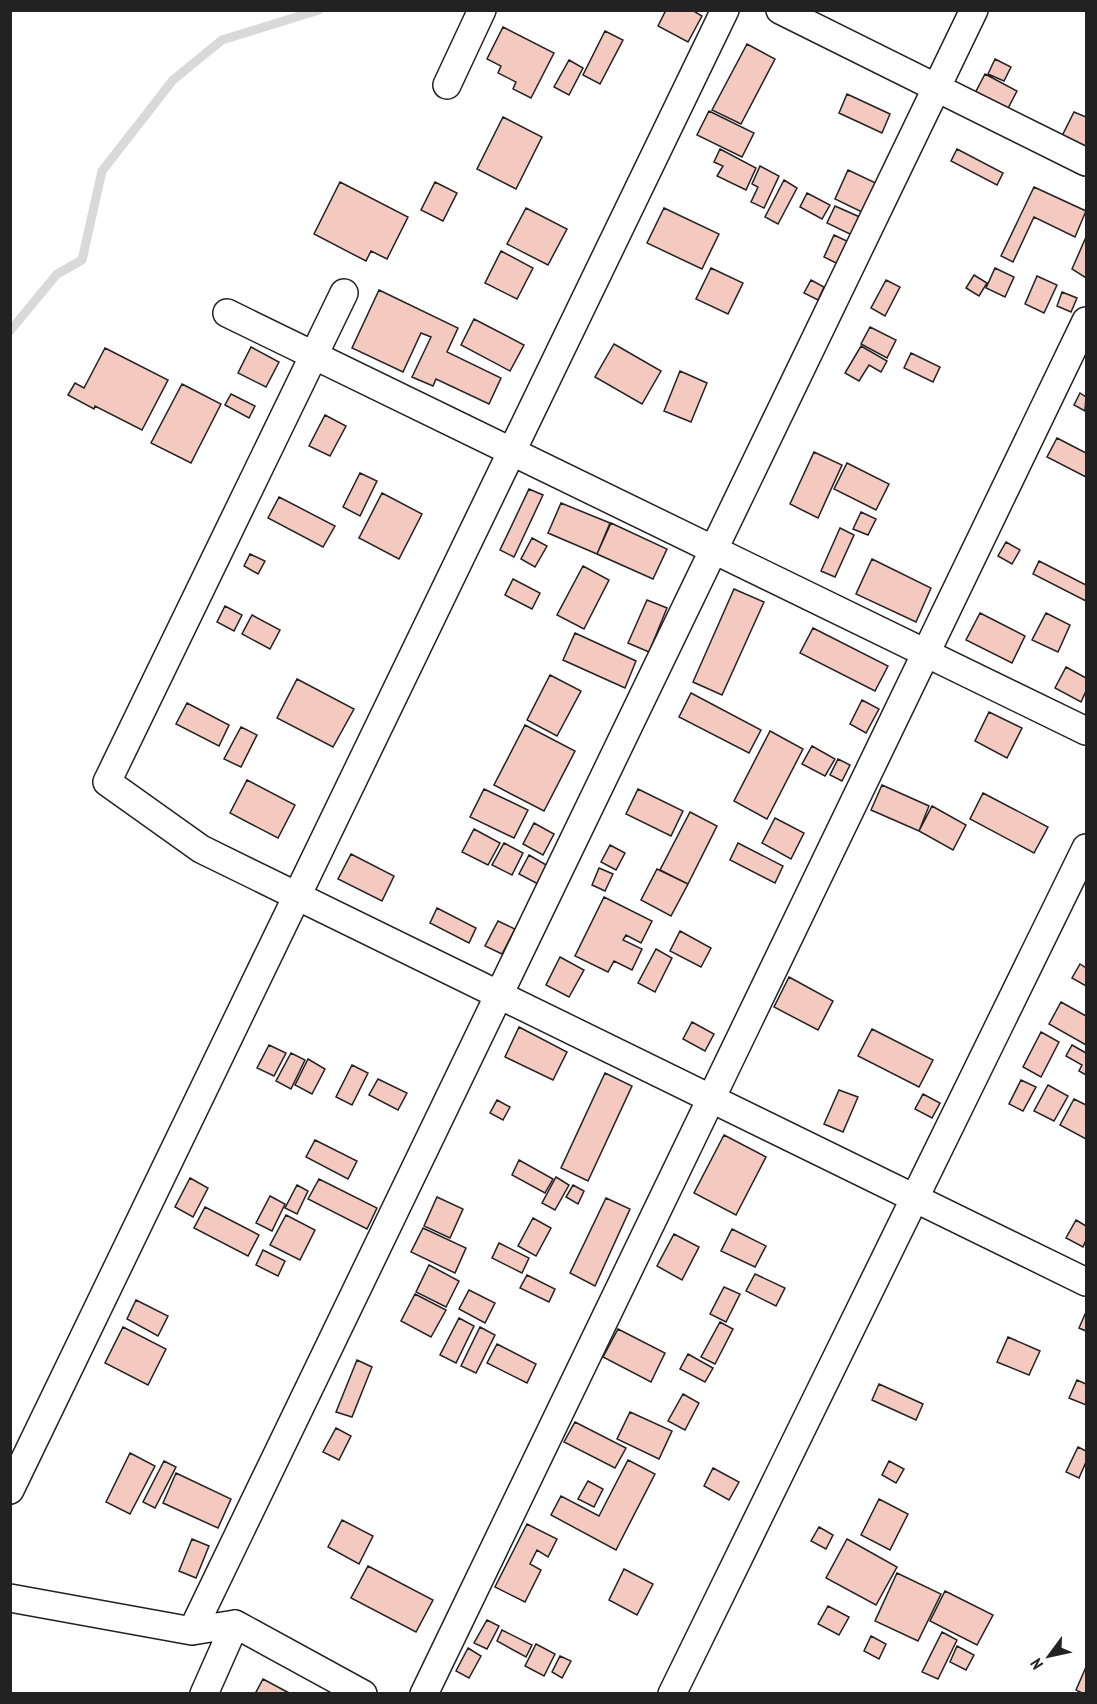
<svg xmlns="http://www.w3.org/2000/svg" width="1097" height="1704" font-family="'PT Sans Narrow',sans-serif">
  <style>
    .lines { fill: none; stroke-linecap: round; stroke-linejoin: round }
    .stream { stroke: #d9d9d9; stroke-width: 9 }
    .building { fill: #f3c9c0; stroke: #222; stroke-width: 1.5 }
    .minor-casing { stroke: #222; stroke-width: 30 }
    .minor { stroke: #fff; stroke-width: 27 }
  </style>
  <rect width="100%" height="100%" fill="#fff"/>
  <g class="lines">
    <path class="stream" d="M10,331L57,274L82,260L102,171L173,80L222,40L319,10"/>
  </g>
  <path class="building" d="M666,10H692L702,16L688,42L658,26Z
    M503,27L554,53L531,98L513,89L516,82L498,73L501,66L487,59Z
    M605,31L623,40L600,84L583,75Z
    M747,44L775,59L741,124L712,110Z
    M995,59L1011,67L1004,81L988,74Z
    M569,60L583,68L569,95L554,87Z
    M985,74L1017,91L1005,114L973,97Z
    M847,94L890,114L882,133L839,113Z
    M709,111L754,133L742,157L697,135Z
    M1074,112L1086,117V156L1059,142Z
    M503,117L542,137L516,189L477,169Z
    M720,149L756,168L746,190L717,176L723,166L714,162Z
    M957,149L1003,173L997,185L951,161Z
    M760,166L779,176L764,208L751,202L758,187L752,184Z
    M848,170L880,185L866,214L835,199Z
    M784,180L797,188L778,224L765,217Z
    M340,182L408,217L387,259L371,251L366,261L314,234Z
    M435,182L457,193L443,221L421,210Z
    M1034,187L1086,211L1075,237L1034,217L1013,262L1001,256Z
    M807,193L830,205L822,219L800,207Z
    M835,206L862,218L854,236L827,223Z
    M526,208L567,229L548,265L507,244Z
    M664,208L719,234L702,269L647,243Z
    M834,235L849,242L838,264L824,257Z
    M1086,237V278L1072,269Z
    M501,251L533,268L517,299L485,283Z
    M711,268L743,283L728,314L696,299Z
    M995,268L1014,277L1005,297L986,288Z
    M974,275L987,283L979,296L966,288Z
    M1037,276L1057,285L1044,313L1025,304Z
    M811,280L824,287L818,300L804,293Z
    M886,280L900,287L885,316L871,308Z
    M379,290L458,328L447,352L501,378L489,404L436,379L433,386L412,377L431,337L421,333L403,372L352,348Z
    M1062,292L1077,298L1071,312L1057,306Z
    M474,319L524,345L510,371L461,345Z
    M870,327L896,340L887,358L861,344Z
    M614,344L661,371L642,404L595,377Z
    M861,346L887,361L881,372L869,365L859,381L845,373Z
    M251,347L279,362L266,387L238,373Z
    M105,348L168,380L142,430L95,406L94,409L68,395L75,383L84,388Z
    M911,353L940,367L933,382L904,368Z
    M680,371L707,383L691,422L664,411Z
    M182,384L221,404L191,463L151,443Z
    M1080,393L1086,397L1085,411L1074,405Z
    M231,394L255,406L249,418L225,405Z
    M325,415L346,426L330,456L309,446Z
    M1057,438L1086,453V477L1047,457Z
    M814,452L842,465L818,518L790,504Z
    M847,463L889,484L876,510L834,489Z
    M360,473L377,481L360,516L343,507Z
    M529,489L543,495L514,557L500,550Z
    M382,493L422,514L399,559L359,538Z
    M279,497L335,526L323,547L268,518Z
    M561,503L610,523L597,554L548,533Z
    M861,512L876,519L868,535L853,529Z
    M611,523L667,549L653,579L597,554Z
    M840,528L854,535L835,577L821,571Z
    M532,538L547,546L535,567L521,559Z
    M1006,542L1020,550L1012,564L998,556Z
    M250,554L265,561L258,574L244,566Z
    M872,559L931,588L916,622L856,594Z
    M1039,561L1086,585V601L1033,574Z
    M583,566L609,580L584,629L557,615Z
    M513,579L540,593L532,609L505,595Z
    M734,589L764,602L722,695L693,682Z
    M647,600L667,608L649,652L628,643Z
    M225,606L242,615L234,631L217,622Z
    M980,613L1025,636L1012,663L966,640Z
    M1046,613L1070,625L1058,652L1032,640Z
    M252,615L280,630L270,649L242,634Z
    M813,628L888,666L875,691L800,653Z
    M575,633L636,661L625,688L563,660Z
    M1066,667L1086,678V691L1081,702L1055,688Z
    M550,675L581,691L557,736L527,720Z
    M297,679L354,709L333,747L277,718Z
    M691,693L761,730L749,753L679,717Z
    M862,700L879,709L866,733L850,724Z
    M187,703L229,725L219,746L176,724Z
    M989,712L1022,728L1007,758L975,741Z
    M525,725L575,751L544,811L494,785Z
    M241,727L257,735L241,767L224,759Z
    M770,731L803,749L767,819L734,801Z
    M812,746L835,759L825,776L802,764Z
    M838,759L850,765L842,781L830,775Z
    M247,780L295,805L278,838L230,813Z
    M882,785L929,806L919,831L871,810Z
    M484,789L528,810L514,838L470,817Z
    M638,789L683,811L671,836L626,814Z
    M983,793L1048,827L1034,853L970,819Z
    M932,806L966,825L953,850L919,831Z
    M690,812L717,826L688,884L660,870Z
    M775,818L804,833L791,859L762,843Z
    M534,823L554,834L543,855L523,844Z
    M474,829L500,843L488,865L462,852Z
    M504,843L523,853L512,875L492,865Z
    M738,843L783,866L775,883L730,860Z
    M610,845L625,853L616,870L601,862Z
    M351,854L394,876L382,901L338,879Z
    M529,855L548,866L538,884L519,874Z
    M599,868L613,874L605,891L592,885Z
    M657,869L688,884L671,916L641,900Z
    M604,897L652,921L641,943L626,935L623,940L642,949L632,970L614,961L608,972L575,956Z
    M437,908L476,928L469,943L430,923Z
    M498,921L515,929L502,954L485,946Z
    M680,931L711,948L701,967L670,951Z
    M656,949L672,958L655,992L638,983Z
    M560,957L584,970L569,997L546,985Z
    M1080,964L1086,968V986L1072,978Z
    M789,977L833,1001L818,1030L774,1007Z
    M1061,1002L1086,1016V1045L1049,1024Z
    M692,1022L714,1034L705,1051L683,1039Z
    M519,1027L567,1052L553,1080L505,1057Z
    M872,1029L933,1060L919,1087L858,1056Z
    M1041,1032L1059,1042L1041,1077L1023,1067Z
    M269,1045L286,1053L274,1076L257,1068Z
    M1072,1045L1086,1053V1075L1079,1071L1082,1065L1066,1056Z
    M291,1053L305,1060L291,1089L276,1081Z
    M308,1059L325,1069L312,1094L295,1085Z
    M352,1065L368,1073L352,1105L336,1097Z
    M605,1073L632,1086L588,1181L561,1168Z
    M378,1079L407,1093L398,1110L369,1095Z
    M1021,1080L1036,1087L1023,1111L1009,1104Z
    M1048,1085L1068,1096L1054,1121L1034,1111Z
    M839,1090L858,1097L843,1132L824,1124Z
    M923,1094L940,1103L932,1118L915,1109Z
    M1074,1099L1086,1105V1139L1060,1125Z
    M497,1100L510,1107L503,1120L490,1113Z
    M724,1135L766,1157L736,1215L694,1193Z
    M315,1140L357,1161L348,1179L306,1157Z
    M519,1160L553,1179L545,1193L512,1175Z
    M556,1177L569,1185L555,1210L542,1203Z
    M190,1178L208,1188L193,1217L175,1207Z
    M319,1179L377,1208L367,1229L308,1199Z
    M297,1185L308,1191L297,1214L285,1208Z
    M573,1185L584,1191L578,1204L566,1197Z
    M270,1196L285,1204L272,1231L256,1223Z
    M437,1197L463,1209L450,1238L424,1226Z
    M606,1198L630,1209L595,1286L570,1273Z
    M205,1207L259,1235L248,1256L194,1228Z
    M286,1215L315,1230L300,1260L270,1245Z
    M533,1218L551,1228L536,1256L518,1246Z
    M1076,1220L1086,1226V1240L1083,1247L1066,1238Z
    M423,1228L466,1248L455,1273L411,1252Z
    M732,1229L766,1246L755,1267L721,1251Z
    M674,1234L699,1247L682,1280L657,1266Z
    M499,1243L529,1258L522,1273L492,1258Z
    M263,1250L285,1261L278,1276L256,1265Z
    M429,1265L459,1281L446,1307L416,1292Z
    M755,1274L785,1288L776,1306L746,1291Z
    M527,1275L555,1289L549,1302L520,1288Z
    M724,1287L740,1294L726,1322L710,1314Z
    M469,1290L495,1303L485,1323L459,1309Z
    M415,1294L446,1310L431,1337L401,1321Z
    M136,1300L168,1316L158,1336L127,1319Z
    M1086,1312V1331L1079,1328Z
    M459,1318L474,1326L456,1363L440,1355Z
    M720,1322L733,1329L715,1364L701,1357Z
    M123,1327L166,1349L148,1385L105,1363Z
    M480,1327L495,1335L476,1373L461,1366Z
    M618,1329L665,1353L651,1382L603,1357Z
    M1008,1337L1040,1351L1029,1375L997,1362Z
    M497,1344L536,1364L527,1383L487,1363Z
    M688,1354L713,1368L705,1382L680,1369Z
    M357,1360L372,1367L352,1417L336,1412Z
    M1077,1380L1086,1384V1405L1069,1398Z
    M879,1384L923,1404L916,1420L872,1400Z
    M683,1394L699,1403L685,1430L668,1421Z
    M630,1412L672,1431L659,1459L617,1439Z
    M575,1422L626,1448L615,1468L564,1442Z
    M336,1428L351,1436L339,1460L323,1452Z
    M1078,1447L1086,1451V1462L1079,1478L1066,1472Z
    M130,1453L155,1466L130,1514L106,1502Z
    M628,1460L655,1474L616,1550L551,1515L561,1496L599,1516Z
    M164,1461L176,1467L155,1508L143,1502Z
    M889,1461L904,1469L896,1483L882,1475Z
    M713,1468L739,1482L729,1500L704,1486Z
    M176,1473L231,1499L218,1528L163,1503Z
    M588,1481L603,1489L594,1507L578,1499Z
    M879,1499L908,1514L890,1550L861,1535Z
    M342,1520L373,1536L359,1564L328,1547Z
    M527,1524L557,1539L548,1557L537,1550L530,1564L541,1570L525,1602L495,1587Z
    M819,1527L833,1535L826,1549L811,1541Z
    M192,1539L209,1546L196,1578L179,1571Z
    M847,1539L897,1567L876,1605L826,1578Z
    M368,1566L433,1600L416,1632L351,1598Z
    M624,1569L653,1584L637,1615L609,1600Z
    M897,1573L941,1594L918,1641L875,1621Z
    M945,1591L993,1615L977,1645L930,1621Z
    M828,1606L849,1617L839,1635L818,1624Z
    M487,1620L499,1626L487,1649L474,1643Z
    M502,1630L532,1645L526,1657L497,1641Z
    M942,1632L957,1640L938,1679L922,1672Z
    M871,1636L886,1644L879,1659L864,1651Z
    M536,1644L555,1654L544,1676L525,1666Z
    M957,1646L974,1655L966,1670L950,1662Z
    M468,1648L481,1656L469,1678L456,1671Z
    M560,1656L571,1661L562,1678L552,1672Z
    M1086,1667V1694H1084L1076,1690Z
    M263,1679L291,1694H255Z"/>
  <g class="lines">
    <g class="minor-casing">
      <path id="minor" d="M780,10L1086,162
        M447,85L482,10
        M344,293L107,782L201,849L1086,1282
        M227,313L1086,731
        M10,1490L725,10
        M10,1598L192,1631L235,1624L363,1694
        M192,1631L974,10
        M204,1694L235,1624
        M424,1694L1086,321
        M672,1694L1086,848"/>
    </g>
    <use href="#minor" class="minor"/>
  </g>
  <rect width="1097" height="1704" fill="none" stroke="#222222" stroke-width="24"/>
  <g transform="translate(1049 1656) rotate(237)" stroke="#ffffff" stroke-width="4.5" paint-order="stroke">
  <path d="M0-4.5L10 22L0 15L-10 22Z" fill="#222222"/>
  <text y="-9" font-size="16" font-weight="bold" text-anchor="middle" fill="#222222">N</text>
  </g>
</svg>
